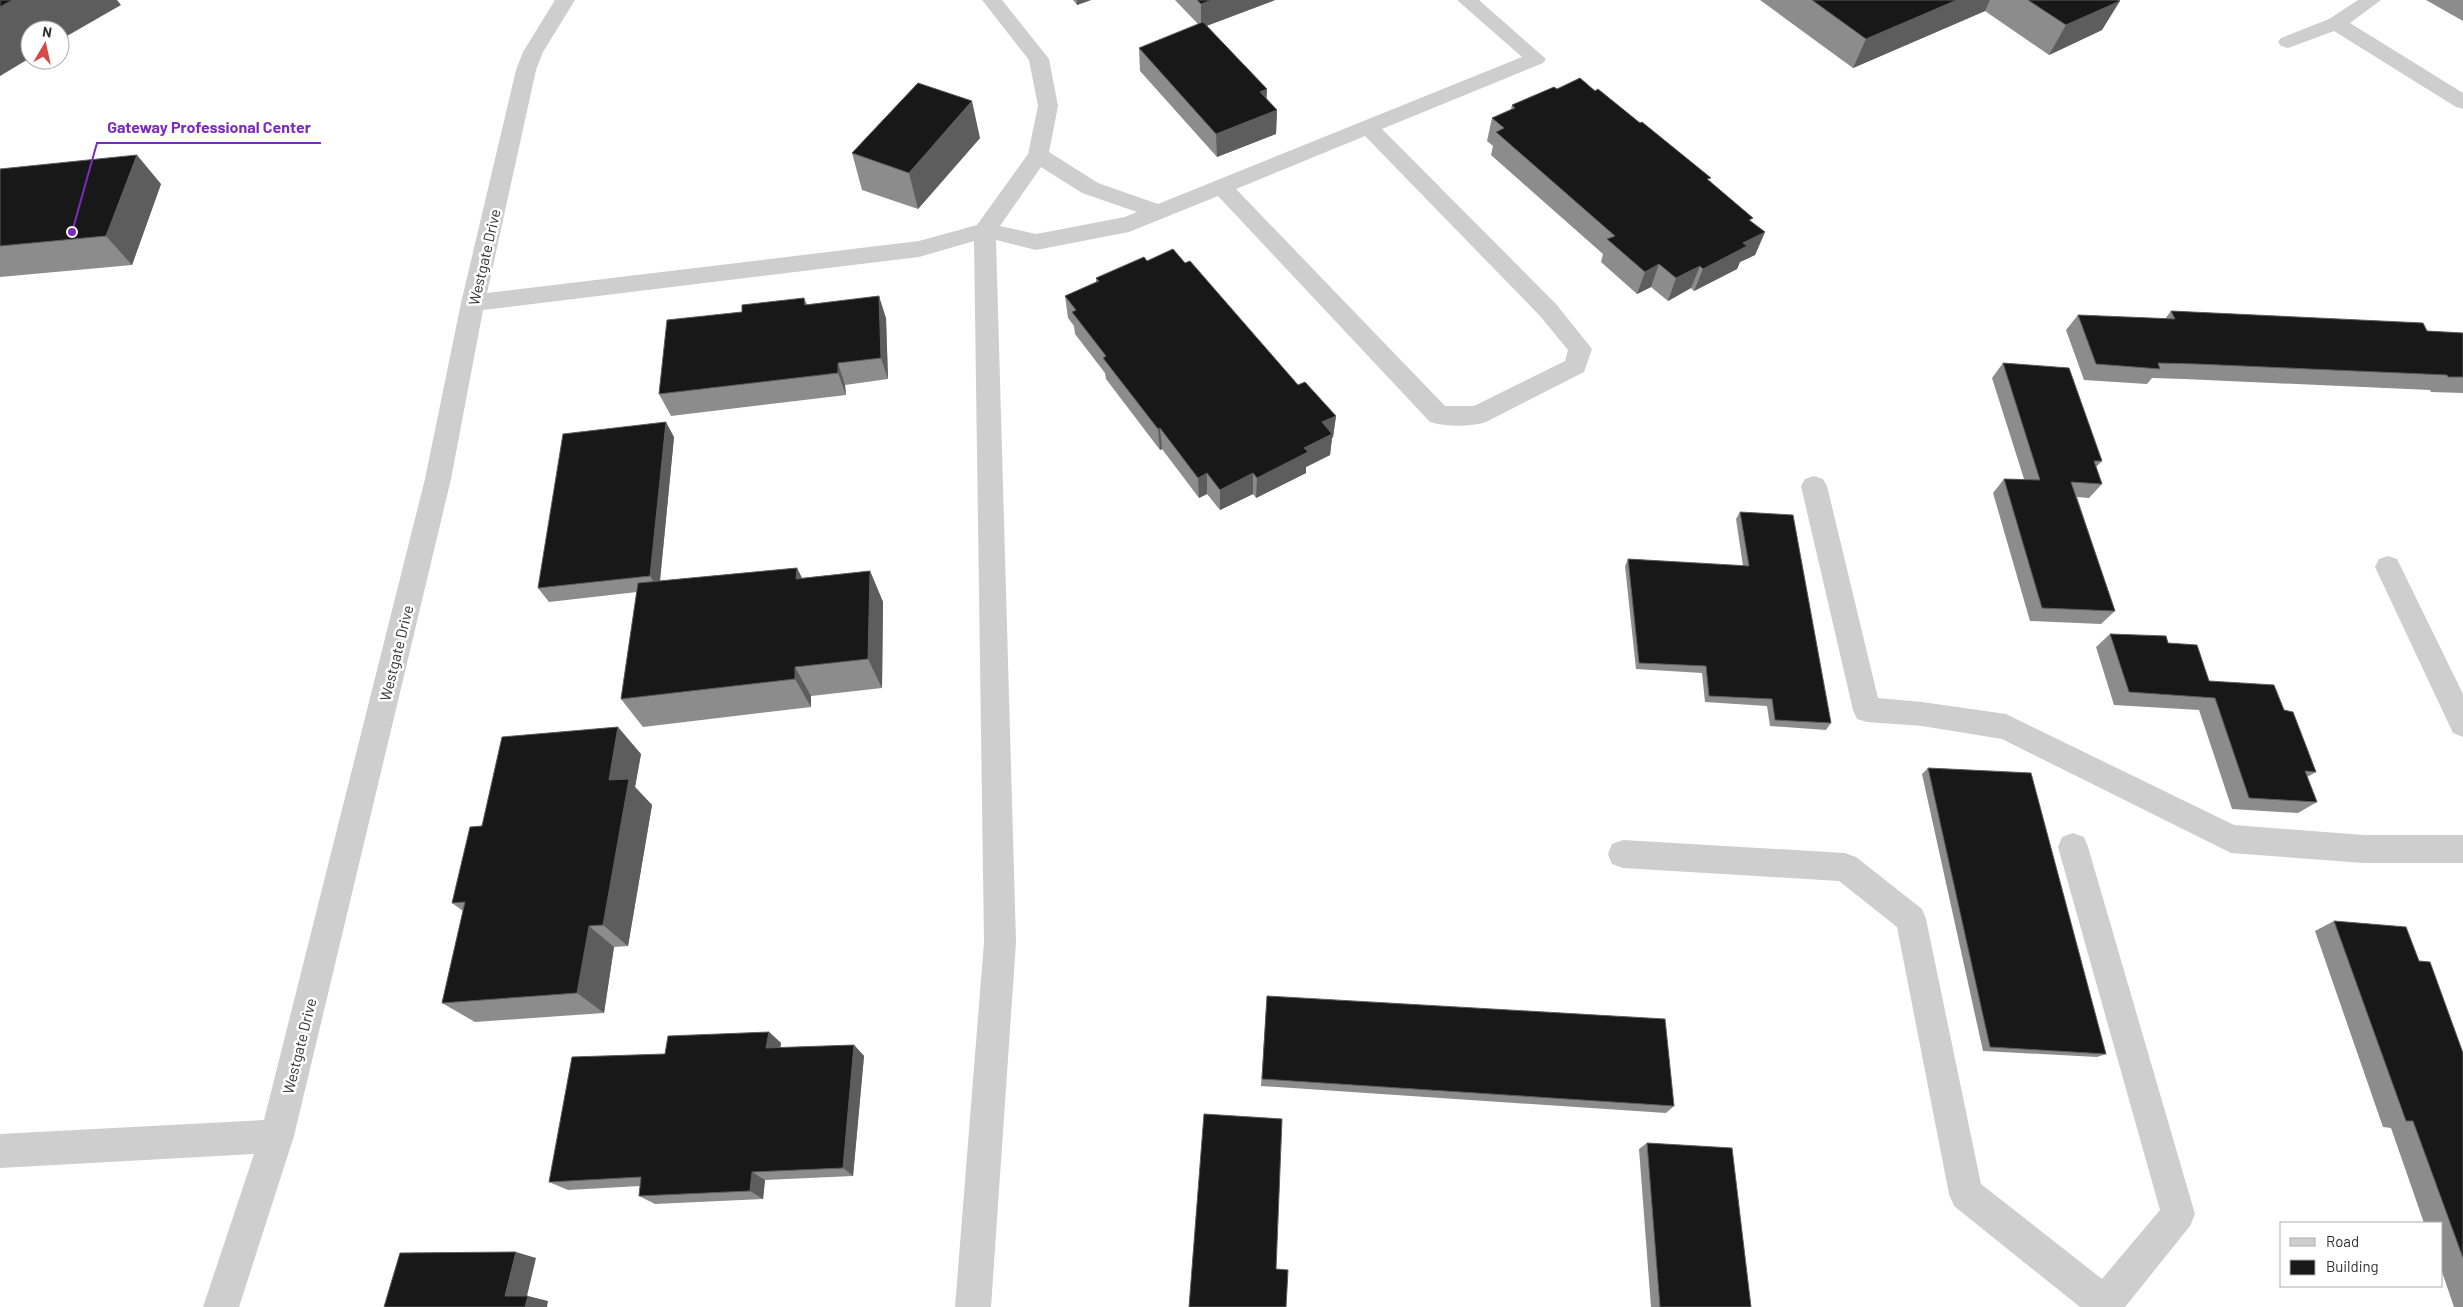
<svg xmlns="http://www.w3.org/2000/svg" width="2463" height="1307" font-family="Barlow,sans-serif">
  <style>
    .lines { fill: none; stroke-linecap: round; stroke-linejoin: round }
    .minor { fill: #cecece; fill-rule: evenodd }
    .wall { fill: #8c8c8c }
    .shaded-wall { fill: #5d5d5d }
    .building { fill: #181818; stroke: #5d5d5d }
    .labels { text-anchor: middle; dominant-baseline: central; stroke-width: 5; stroke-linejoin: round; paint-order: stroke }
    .street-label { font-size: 15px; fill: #313131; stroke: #fff }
    .leader { fill: none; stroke: #7b2cbf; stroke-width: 2 }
    .callout-dot { fill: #7b2cbf; stroke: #fff; stroke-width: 2 }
    .callout-label { font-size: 16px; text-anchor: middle; font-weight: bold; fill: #7b2cbf; stroke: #fff; stroke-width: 5; stroke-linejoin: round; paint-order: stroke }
  </style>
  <rect width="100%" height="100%" fill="#fff"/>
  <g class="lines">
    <path class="minor" d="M555,0H575L543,52L536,70L487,293L919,241L977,225L1028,154L1038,106L1029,60L982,0H1002L1049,59L1058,106L1049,152L1098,183L1158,204L1522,57L1457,0H1479L1546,59L1543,63L1382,129L1556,304L1592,349L1584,372L1486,422C1470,427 1446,427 1430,422L1218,196L1129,232L1036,250L996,240L1016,942L991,1307H955L984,942L974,241L919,257L483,310L451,479L294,1136L239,1307H203L254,1154L0,1168V1134L264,1120L425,479L461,303L516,70L523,52ZM1365,136L1540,316L1568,350L1565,361L1474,406H1445L1236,189ZM1041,167L1082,193L1137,212L1125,217L1036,234L1000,226Z
      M2358,0H2381L2350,23L2463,93V109L2456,107L2334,31L2288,48L2281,46L2278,42L2281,38L2329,19Z
      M1814,476L1823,479L1827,486L1878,698L1922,702L2006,714L2234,825L2364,835H2463V863H2364L2231,853L2002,739L1922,726L1867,722L1857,719L1853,710L1801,486L1805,479Z
      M2388,556L2397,559L2463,694V737L2453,733L2375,567L2379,559Z
      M2073,833L2084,837L2088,847L2195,1214L2190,1226L2125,1307H2080L1954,1206L1949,1194L1897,927L1839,881L1623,868L1612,864L1608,854L1612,844L1623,840L1845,853L1856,857L1922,909L1926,919L1981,1184L2102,1279L2160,1210L2058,847L2062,837Z"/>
  </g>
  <path class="wall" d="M1073,0H1091L1077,5Z
    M1175,0H1275L1206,26L1267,100L1277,110L1276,134L1217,157L1140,71L1139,48L1198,24Z
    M1760,0H2118L2102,30L2049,55L1985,11L1853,68Z
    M2426,0H2463V21Z
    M1557,89L1595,91L1710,181L1752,222L1765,232L1755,255L1740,262L1737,269L1694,291L1691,288L1668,301L1651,287L1637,294L1601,262L1603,254L1491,155L1493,146L1487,141L1492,118L1511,109L1512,105Z
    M980,138L918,209L862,190L852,153Z
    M0,169L161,184L132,265L0,277Z
    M1147,261L1336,416L1333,437L1332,438L1330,455L1306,467V473L1256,498L1253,494L1220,510L1207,494L1199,498L1162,449L1160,450L1106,379L1105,373L1075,334L1074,326L1068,318L1065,296L1096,282V278Z
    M804,298L807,304L886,318L888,379L845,385L846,395L671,416L659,394L742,312Z
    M2171,311L2427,331L2463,333V393L2431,392L2430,390L2184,379L2152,378L2147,384L2084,380L2066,330L2078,315L2165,319Z
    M2003,363L2102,461L2096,467L2102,484L2089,498L2077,497L2115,611L2101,624L2030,621L1993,493L2004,479H2024L1992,378Z
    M674,437L660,581L797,568L802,578L870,571L883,602L882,688L811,696V707L643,727L621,699L637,592L549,602L538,588Z
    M1740,512L1831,723L1826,730L1770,726L1767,706L1705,702L1702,673L1636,669L1625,566L1628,559L1743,566L1736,519Z
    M2110,634L2168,643L2209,681L2284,710L2316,772L2307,777L2317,802L2298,813L2232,809L2199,710L2114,705L2096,647Z
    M641,754L635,787L652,805L628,946L614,947L604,1013L475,1022L442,1003L463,911L452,903L482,826Z
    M1928,768L2106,1054L2097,1057L1983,1051L1922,774Z
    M2334,921L2419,961L2463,1053V1307H2454L2442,1272V1223H2424L2391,1128L2383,1127L2315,931Z
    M1267,996L1674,1106L1666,1113L1261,1086Z
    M769,1032L781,1043L780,1048L854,1045L864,1056L853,1176L765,1180L763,1199L655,1204L639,1196L640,1186L568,1190L549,1182L665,1054Z
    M1647,1143L1751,1307H1651L1639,1149Z"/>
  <path class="shaded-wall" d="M13,0H117L121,5L60,40V30H30V58L0,76V7Z
    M1077,0H1091L1077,5Z
    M1212,0H1275L1201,28V4Z
    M1957,0H1990L1985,11L1853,68L1866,39Z
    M2120,1L2102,30L2049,55L2066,25Z
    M1267,89L1266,113L1260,92Z
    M972,101L980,138L918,209L909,173Z
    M1277,110L1276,134L1217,157L1216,134Z
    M137,155L161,184L132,265L106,236Z
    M1765,232L1755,255L1740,262L1737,269L1694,291L1703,269L1743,243Z
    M1659,264L1651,287L1637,294L1645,272Z
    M1700,266L1691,288L1668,301L1676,278Z
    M879,296L886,318L888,379L881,358Z
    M838,363L845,385L846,395L838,373Z
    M1336,416L1333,437L1332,438L1330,455L1306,467V473L1256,498L1257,478L1304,448L1322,422Z
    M666,422L674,437L659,590L650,576Z
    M1160,428L1162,449L1160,450L1158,429Z
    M1207,473V494L1199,498L1198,478Z
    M1253,473V494L1220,510V490Z
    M797,568L812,599L796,579Z
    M870,571L883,602L882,688L868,659Z
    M795,667L811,696V707L795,679Z
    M618,727L641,754L635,787L652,805L628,946L603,925L609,780Z
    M589,926L614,947L604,1013L577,993Z
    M769,1032L781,1043L779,1059L766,1048Z
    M854,1045L864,1056L853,1176L843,1168Z
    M752,1172L765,1180L763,1199L750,1191Z
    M516,1252L536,1258L526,1300L505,1296Z
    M528,1296L548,1301L547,1307H525Z"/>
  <path class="building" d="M0,0H13L0,7Z
    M1197,0H1212L1201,4Z
    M1812,0H1957L1866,39Z
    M2028,0H2118L2120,1L2066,25Z
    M1203,22L1267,89L1260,92L1277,110L1216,134L1139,48Z
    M1580,78L1595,91L1598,89L1640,123L1642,122L1711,178L1707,179L1753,218L1749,220L1765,232L1743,243L1747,246L1703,269L1700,266L1676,278L1659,264L1645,272L1607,239L1615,236L1496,132L1504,128L1492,118L1515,108L1512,105L1554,87L1557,89Z
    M918,83L972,101L909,173L852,153Z
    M137,155L106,236L0,246V169Z
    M1173,249L1185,263L1190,261L1298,385L1305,382L1336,416L1322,422L1332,434L1304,448L1308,452L1257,478L1253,473L1220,490L1207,473L1198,478L1160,428L1158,429L1103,358L1106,356L1072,312L1076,310L1065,296L1099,281L1096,278L1144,257L1147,261Z
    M879,296L881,358L838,363V373L659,394L667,320L742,312V305L804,298L805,305Z
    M2171,311L2423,323L2427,331L2463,333V377H2448L2447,375L2197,364L2158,363L2160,369L2096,364L2078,315L2175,319Z
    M2003,363L2069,368L2102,461H2094L2102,484L2071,482L2115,611L2042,608L2004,479L2040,480Z
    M666,422L650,576L538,588L563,434Z
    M1740,512L1793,515L1831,723L1775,720L1772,699L1709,696L1706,666L1639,663L1628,559L1749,566Z
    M797,568L796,579L870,571L868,659L795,667V679L621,699L638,583Z
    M2110,634L2166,636L2168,643L2197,645L2209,681L2274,685L2284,710L2293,712L2316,772L2305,771L2317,802L2249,798L2215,698L2129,692Z
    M618,727L609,780L629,779L603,925L589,926L577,993L442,1003L465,902L452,903L470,827L482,826L502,737Z
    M1928,768L2031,773L2106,1054L1990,1047Z
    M2334,921L2406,927L2419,961L2430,962L2463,1053V1258L2413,1121H2406Z
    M1267,996L1665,1019L1674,1106L1262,1079Z
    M769,1032L766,1048L854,1045L843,1168L752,1172L750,1191L639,1196L641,1177L549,1182L572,1057L665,1054L668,1036Z
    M1204,1114L1282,1119L1276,1269L1288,1270L1286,1307H1189Z
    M1647,1143L1732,1148L1751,1307H1660Z
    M516,1252L505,1296H528L525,1307H384L400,1253Z"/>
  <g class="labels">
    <g class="street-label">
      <text transform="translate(484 257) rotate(-77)">Westgate Drive</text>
      <text transform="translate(396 653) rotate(-76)">Westgate Drive</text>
      <text transform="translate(299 1046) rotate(-76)">Westgate Drive</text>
    </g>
  </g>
  <path class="leader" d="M72 232L97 143H321"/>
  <circle class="callout-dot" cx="72" cy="232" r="5"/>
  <g class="callout-label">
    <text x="209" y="133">Gateway Professional Center</text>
  </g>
  <rect x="2280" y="1222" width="162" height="65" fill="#ffffff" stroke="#adadad"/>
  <rect x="2290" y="1238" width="25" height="8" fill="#cecece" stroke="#adadad"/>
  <text x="2326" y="1247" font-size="15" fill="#313131">Road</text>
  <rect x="2290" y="1260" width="25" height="15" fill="#181818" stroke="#adadad"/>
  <text x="2326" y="1272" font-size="15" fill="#313131">Building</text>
  <g transform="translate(45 45) rotate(9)"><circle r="24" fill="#ffffff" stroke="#adadad"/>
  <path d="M0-4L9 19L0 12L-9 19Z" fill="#d54a46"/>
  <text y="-8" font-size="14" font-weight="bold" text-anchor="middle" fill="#313131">N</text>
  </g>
</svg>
